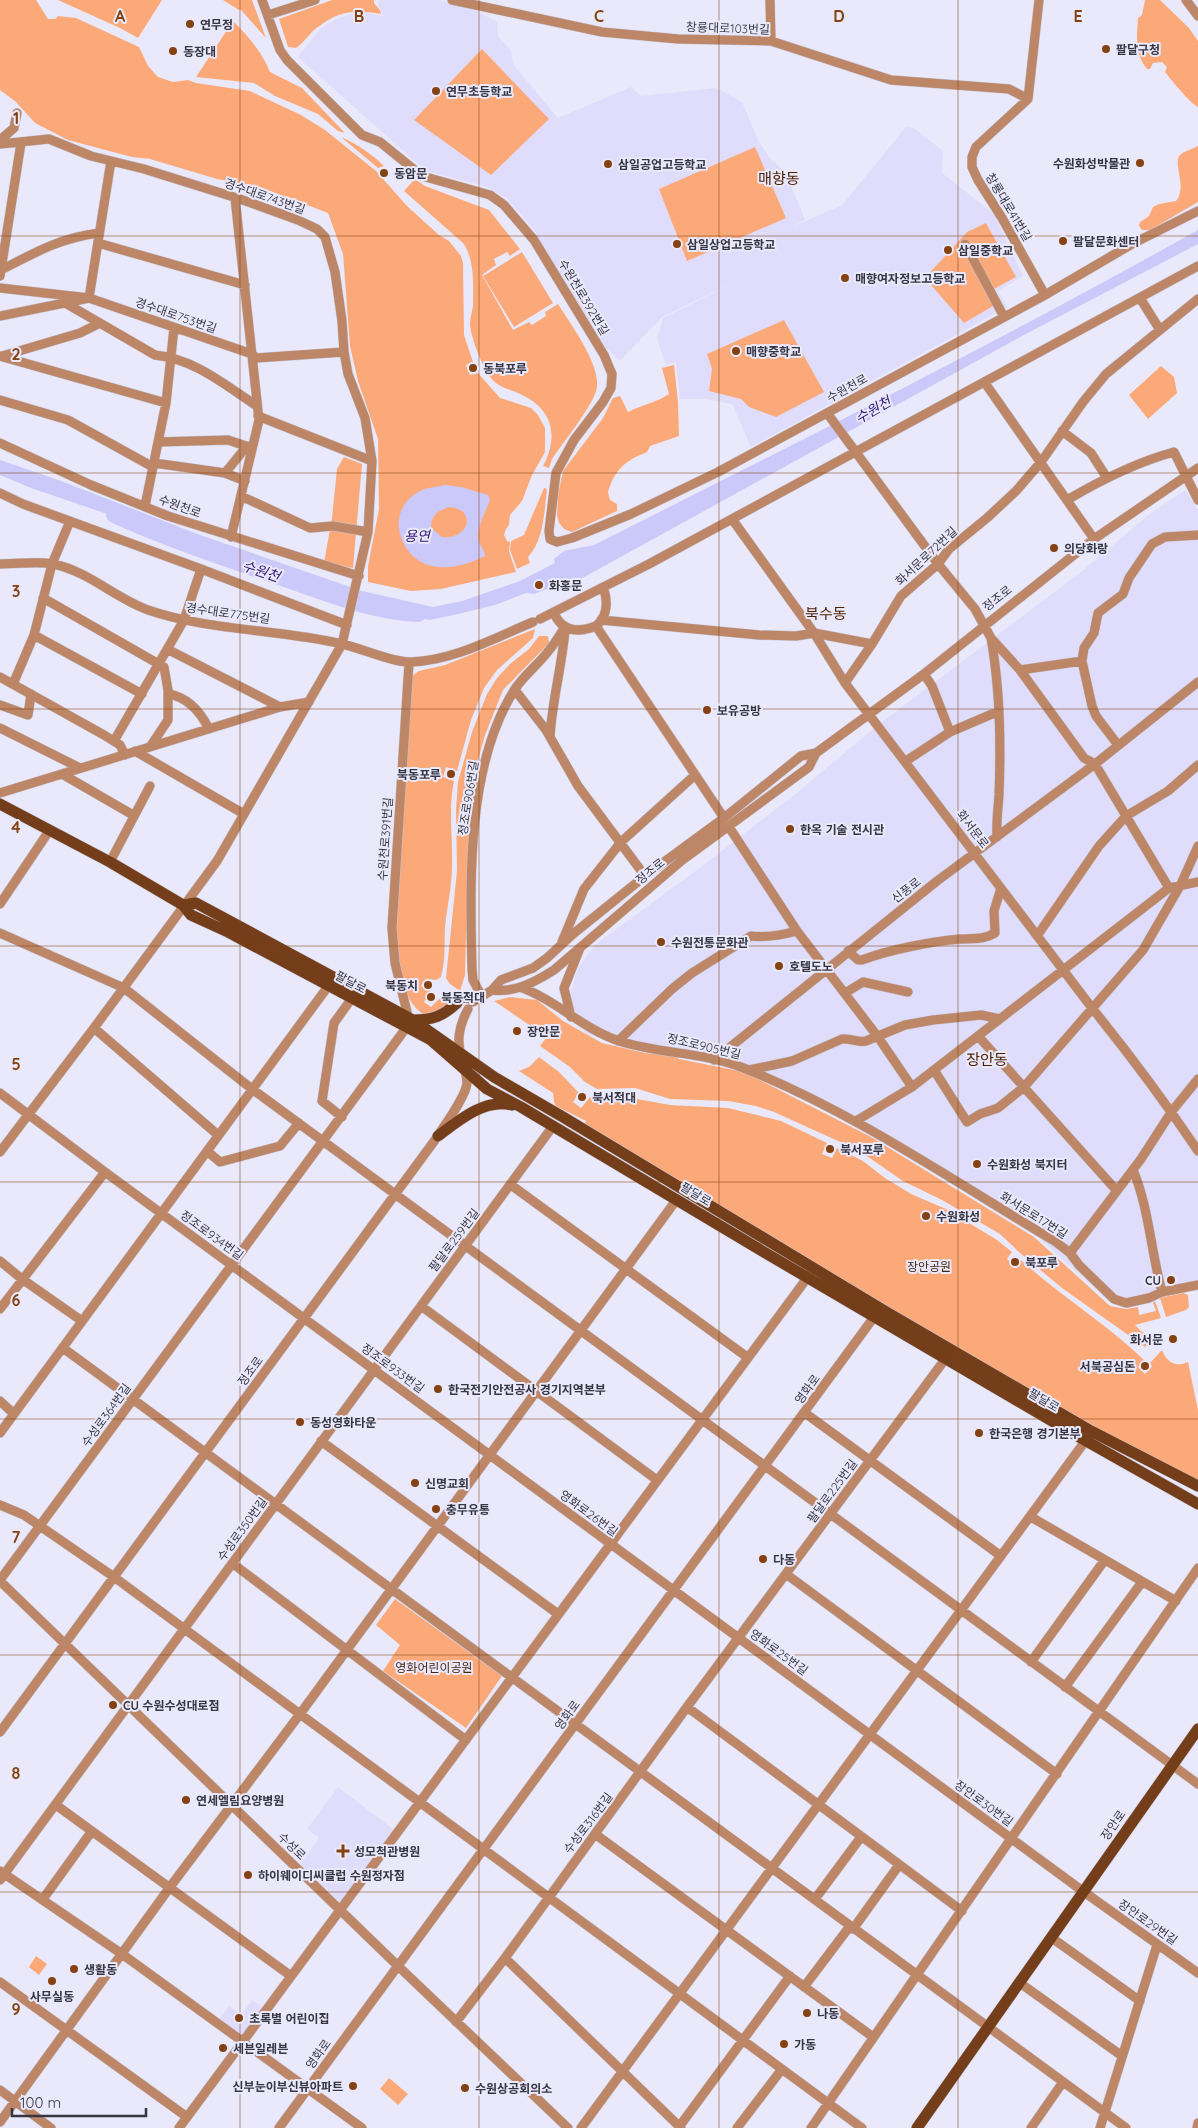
<svg xmlns="http://www.w3.org/2000/svg" width="1198" height="2128" font-family="Quicksand,'Noto Sans KR',sans-serif">
  <style>
    .built { fill: #dfddfb }
    .green { fill: #fca97a }
    .water { fill: #cbc8fa; fill-rule: evenodd }
    .lines { fill: none; stroke-linecap: round; stroke-linejoin: round }
    .river { stroke: #cbc8fa; stroke-width: 16 }
    .minor-casing { stroke: #c6c5d6; stroke-width: 10 }
    .major-casing { stroke: #c6c5d6; stroke-width: 12 }
    .minor { stroke: #bc8667; stroke-width: 9 }
    .major { stroke: #743e1a; stroke-width: 11 }
    .grid { fill: none; stroke: #844112; stroke-width: 1; stroke-opacity: 0.55 }
    .poi-dot { fill: #844112; stroke: #eae9fb; stroke-width: 2 }
    .labels { text-anchor: middle; dominant-baseline: central; stroke-width: 4; stroke-linejoin: round; paint-order: stroke }
    .poi-label { font-size: 12px; font-weight: bold; fill: #363541; stroke: #eae9fb; text-anchor: start }
    .street-label { font-size: 12px; fill: #363541; stroke: #eae9fb }
    .park-label { font-size: 12px; fill: #472612; stroke: #eae9fb }
    .water-label { font-size: 14px; font-style: italic; fill: #331875; stroke: #eae9fb }
    .quarter-label { font-size: 15px; fill: #4c1f00; stroke: #eae9fb }
    .grid-label { font-size: 16px; text-anchor: middle; font-weight: bold; fill: #844112; stroke: #eae9fb; stroke-width: 4; stroke-linejoin: round; paint-order: stroke }
  </style>
  <rect width="100%" height="100%" fill="#eae9fb"/>
  <path class="built" d="M379,0H438L469,7L497,22L498,36L511,51L513,64L558,118L631,87L641,96L716,88L742,102L758,140L770,158L786,173L805,220L790,228L842,205L906,127L914,128L943,151L942,173L994,214L1023,276L998,291L1007,307L751,447L732,404L705,399H680L676,362L666,365L657,339L663,318L745,277L662,317L620,361L606,348L532,227L506,198L487,187L426,171L298,57L320,29L336,19L358,12L384,16L378,5Z
    M1185,490L1190,495L1198,510V1292L1192,1290L1125,1307L1111,1303L1039,1238L1015,1222L871,1133L745,1071L611,1041L586,1034L575,1015L571,992L578,968L596,944L705,864L798,792L874,728L1081,572L1147,516Z
    M338,1787L393,1829L340,1902L300,1864L319,1838L307,1829Z
    M252,2000L263,2008L242,2037L219,2020L229,2006L241,2015Z"/>
  <path class="green" d="M0,0H36L48,19H55L58,16L76,18L139,47L148,66L158,77L173,82L188,80L196,83L250,91L301,115L325,130L376,171L407,206L439,235L449,241L461,256L463,263L464,335L473,362L466,365L470,375L478,373L500,398L531,408L538,415L545,428V452L532,475L522,501L510,515L509,525L506,529L504,535L507,541L510,542L509,551L516,572L441,589L411,591L368,582V566L379,509L378,439L358,381L350,346L343,254L328,213L260,187L217,179L150,159L132,157L68,140L35,123L16,102L0,90Z
    M58,0H162L138,38L120,28Z
    M223,0H252L266,38L241,10H239Z
    M332,0H374V3L380,10L381,14C354,10 341,10 318,27C310,32 305,42 296,48L288,47L279,19Z
    M1145,0H1160L1189,28L1198,41V107C1189,102 1172,81 1165,72L1167,67L1162,62L1153,63L1150,69H1147C1134,53 1137,37 1138,18L1142,15Z
    M233,21C247,35 263,53 270,72L302,88L345,133L338,131L318,114L275,96L254,83L196,77Z
    M482,49L549,119L491,175L414,120Z
    M341,137C357,144 372,154 384,166L378,168Z
    M1198,146V202L1150,230H1142L1139,226L1140,222L1149,216L1153,207L1159,204L1176,201C1188,186 1172,164 1180,155C1184,151 1193,149 1198,146Z
    M755,147L786,218L687,261L659,189Z
    M415,179L425,186L489,210L520,249L510,256L507,252L494,259L496,265L482,275L513,330L529,322L532,325L546,316L545,312L558,304C570,323 604,369 596,391C590,410 564,441 552,459L549,468L543,466C558,438 554,411 524,396C508,387 497,390 487,372C479,358 472,340 470,325C470,318 472,312 473,306C473,285 475,260 463,243L404,191Z
    M986,223L1016,277L992,290L1000,302L964,323L925,278L967,232Z
    M522,252L553,303L514,327L483,276Z
    M784,320L824,392L776,417L749,407L741,399L709,391L712,369L707,354Z
    M674,365L678,402L679,436L650,446L647,452C625,461 615,469 608,492L610,500L617,504V511L572,532L564,529L559,523L557,515L558,495L563,471L603,418L613,398L620,396L628,412C642,405 655,403 669,394L662,368Z
    M1161,366L1174,377L1177,393L1148,419L1129,395Z
    M344,457L362,464L353,568L324,563L332,518L337,469Z
    M544,488L547,489C544,512 544,540 528,557L530,563L517,569L510,550L511,541L524,535Z
    M535,629L533,638L497,670L484,688L471,720L457,771L446,767L443,777L454,781C448,808 453,838 452,866C452,887 447,906 445,927C444,944 446,959 441,977L436,980L426,979L421,986L431,991L424,1002L431,1007L442,996L452,1000L445,1009L425,1015C398,1001 396,949 395,922L412,676L419,671L445,665Z
    M539,636H548L549,643L503,690L485,735L478,760L473,785L471,815L472,835L467,900L465,975L460,991L450,984L446,978L457,871L456,809L458,782L472,732L487,694L497,678L510,664L529,649Z
    M510,997L537,1000L563,1021L602,1043L645,1053L676,1056L679,1059L744,1072L871,1137L1034,1237L1110,1306L1126,1309L1138,1307L1139,1315L1156,1311L1153,1303L1155,1301L1161,1318L1135,1325L1142,1332L1151,1335L1153,1339L1145,1347L1062,1288L1020,1253L1000,1234L942,1200L903,1181L858,1150L774,1112L756,1106L728,1101L670,1099L635,1088L597,1089L585,1082L570,1067L540,1046L547,1037L494,1001Z
    M539,1057L559,1072L579,1093L573,1102L581,1108L590,1097H626L670,1105L728,1108L781,1121L827,1143L822,1154L832,1158L837,1148L863,1161L885,1178L911,1194L946,1209L997,1240L1012,1252L1007,1259L1015,1266L1021,1260C1060,1296 1106,1323 1144,1360L1138,1367L1145,1374L1152,1366L1150,1363L1162,1350C1167,1362 1175,1368 1188,1362L1198,1410V1482L1092,1428L715,1204L691,1187L583,1126L586,1121L556,1106L554,1102L553,1093L519,1071L529,1067Z
    M1183,1293L1188,1295L1189,1307L1186,1310L1166,1317L1160,1298Z
    M395,1599L502,1676L466,1728L383,1671L400,1645L376,1625Z
    M36,1956L47,1964L39,1975L29,1967Z
    M389,2078L408,2094L398,2105L380,2089Z"/>
  <path class="water" d="M1198,230V244L1022,336L577,581L566,586L563,583L534,594L526,593L495,605L454,615L429,620L404,615L31,488L0,475V460L61,481L200,535L362,591L433,607L462,601L520,581L555,563L554,559L564,551L594,545C797,443 1000,341 1198,230Z
    M445,485L461,487L488,495L490,500C486,512 475,529 479,542C481,547 485,551 485,556C469,564 450,570 432,566C400,559 385,514 415,494C423,488 435,487 445,485ZM449,507C478,509 469,540 442,537L431,528C431,515 437,511 449,507Z"/>
  <g class="lines">
    <path class="river" d="M114,515C169,540 225,558 282,578C326,593 371,612 418,614"/>
    <g class="minor-casing">
      <path id="minor" d="M262,0L280,50L287,60L362,135L380,142L422,176L490,195L504,205L534,240L604,355L612,374L611,388L603,402L574,440L556,473L549,531L550,539L557,542L572,538L631,514L718,472L1045,295L1132,244L1198,211
        M452,0L602,32L678,39L771,41L891,80L1009,89L1028,99
        M770,0L771,41
        M1039,0L1028,99L976,147L972,157V167L978,180L1002,218L1045,295
        M1186,0L1198,16
        M268,15L315,0
        M0,140L14,128L17,113
        M0,144L49,139L91,156L144,169L240,199L298,220L317,229L325,237L335,272L342,321L344,352L348,374L365,418L372,461L368,532L342,644L217,861L94,1028L0,1152
        M98,243L245,285
        M965,244L1004,317
        M1,270C36,252 60,238 99,233
        M0,276L21,143
        M0,288L89,298L252,354L256,358L344,352
        M1140,298L1160,330
        M67,304L155,355C195,359 225,385 257,406
        M0,316L89,298L111,161
        M0,356L166,403
        M2,356L80,333L100,323
        M985,383L1094,539
        M0,400L68,420L153,467
        M827,413L938,564L975,609L991,638L1020,670L1084,758L1095,764L1169,888
        M258,416L372,461
        M1062,431L1091,453L1107,478
        M158,442L228,440L252,448
        M0,443L91,485L168,516L359,576
        M154,463L225,473L245,481
        M225,473L247,446
        M0,493L23,504L201,569L347,625
        M241,496L310,528L333,526L368,532
        M1067,500C1101,480 1137,462 1174,452L1198,500
        M145,506L166,403L174,328
        M732,519L814,633L845,683L1092,1008C1130,1055 1165,1102 1198,1151
        M231,537L259,420L235,198
        M0,564C17,564 37,561 53,564C88,571 115,598 148,610C210,631 278,629 342,644C361,648 393,663 411,662C455,660 494,638 533,622
        M43,598L164,667L168,690V720L150,747
        M554,613C562,632 578,633 596,626C608,616 608,601 603,587
        M540,619L649,564L1198,266
        M601,620L759,635L796,636L814,633L872,644
        M596,626L724,818
        M34,635L142,694
        M991,638C1000,688 1001,745 999,795C998,810 996,823 997,837
        M167,649L280,707
        M1020,670L1082,661
        M924,674L932,686L950,732
        M0,677L104,735L120,745L125,755
        M845,683L872,644L901,596L938,564L949,549L987,518L1016,491L1041,462L1083,402L1106,374L1198,299
        M13,684L34,635L52,564L70,521
        M515,690L546,730L578,786L645,876
        M168,694C188,697 201,713 209,729
        M0,705L28,715L31,694
        M0,728L80,768
        M550,737C552,701 562,666 565,630
        M114,741L184,620L201,569
        M1118,745L1096,716L1092,706L1082,661L1084,648L1094,633L1098,613L1123,594L1129,578L1152,544L1165,537L1198,535
        M135,751L244,814
        M906,761L950,732L992,714H998
        M62,774L133,815
        M0,793L280,707L309,702
        M729,827L797,931L878,1037L912,1087
        M110,862L150,786
        M0,904L49,831
        M0,933L124,988L252,1089L1198,1784
        M1037,936L1099,846L1126,816L1168,791L1198,765
        M562,942L584,889L621,842L695,775
        M848,951L858,960H862C888,950 933,941 961,939C974,938 983,940 995,933L994,911L1001,888
        M520,987C556,1000 583,1029 619,1041C659,1054 703,1052 741,1067C851,1110 955,1182 1056,1242L1070,1253L1079,1265L1114,1299L1126,1303L1149,1298L1162,1292L1198,1285
        M492,990C515,993 535,982 554,970L681,861L809,767L816,753
        M845,993L863,982L908,992
        M481,995L473,980L472,969C470,882 466,765 515,689C525,674 540,663 550,649C556,642 560,634 565,627
        M473,1002L492,990L501,980L533,968L547,958L573,934L645,876L724,818L801,756L816,753L924,674L1094,539L1198,468
        M405,1016L407,1012L395,963L392,928L409,663
        M571,1017L564,988L580,948
        M94,1028L218,1135
        M978,1036L1117,1191
        M618,1041L672,989L692,973L751,936C766,938 782,935 797,931
        M714,1060L937,881L1095,764L1198,682
        M749,1070L792,1061L842,1039C851,1038 857,1043 866,1041L905,1025L933,1020L981,1015L1000,1019
        M934,1070L967,1122L980,1114L998,1108L1024,1087L1143,950L1180,886L1198,846
        M0,1093L105,1172L1084,1892L1198,1973
        M342,1117L322,1101L334,1023L352,998
        M856,1121L912,1087L1169,888L1198,882
        M207,1151L220,1162L280,1146L299,1123
        M1133,1170C1149,1208 1151,1252 1162,1292
        M511,1185L747,1357
        M1070,1253L1141,1159L1172,1111L1198,1079
        M0,1261L22,1279L82,1321
        M421,1306L657,1480
        M0,1309L105,1172
        M63,1348L1126,2128
        M0,1401L14,1414
        M805,1413L1001,1556
        M0,1433L329,985
        M321,1441L558,1614
        M0,1505L24,1515L114,1577L862,2128
        M1031,1517L1176,1601
        M232,1563L466,1740
        M786,1574L1057,1774
        M0,1580L406,1028
        M0,1581L398,1966L568,2128
        M1031,1662L1104,1561
        M1065,1687L1142,1582
        M687,1707L962,1911
        M0,1732L435,1140C443,1127 466,1097 467,1083C467,1076 464,1067 462,1060C456,1041 459,1026 468,1009
        M56,1805L291,1976
        M595,1834L873,2037
        M0,1871L122,1954L362,2128
        M0,1880L553,1126
        M43,1899L92,1831
        M815,1899L861,1837
        M853,1929L899,1865
        M1052,1938L1140,2001
        M505,1958L681,2128
        M0,1982L187,2117
        M1020,1983L1122,2056
        M804,1987L850,1926
        M456,2022L505,1958L687,1707L946,1358
        M0,2090L51,2128
        M0,2122L170,1887L300,1714L677,1199
        M679,2127L790,1976
        M179,2128L810,1274
        M279,2128L874,1317
        M581,2128L1086,1440
        M737,2128L782,2069
        M811,2128L1198,1568
        M1031,2128L1063,2082
        M1100,2128L1157,1945
        M1197,2128L1198,2123"/>
    </g>
    <g class="major-casing">
      <path id="major" d="M0,804L110,862L183,905L191,915L226,931L431,1040L487,1089L521,1107L769,1255L1081,1438L1198,1504
        M183,905L196,903L413,1020L494,1077L563,1117L888,1313L1091,1431L1198,1486
        M464,997L477,998
        M413,1020C433,1020 443,1016 457,1003
        M438,1136C459,1120 485,1098 512,1105
        M917,2128L1198,1729"/>
    </g>
    <use href="#minor" class="minor"/>
    <use href="#major" class="major"/>
  </g>
  <path class="grid" d="M240,0V2128M479,0V2128M719,0V2128M958,0V2128M0,236H1198M0,473H1198M0,709H1198M0,946H1198M0,1182H1198M0,1419H1198M0,1655H1198M0,1892H1198"/>
  <g class="poi-dot">
    <circle cx="190" cy="24" r="5"/>
    <circle cx="1106" cy="49" r="5"/>
    <circle cx="173" cy="51" r="5"/>
    <circle cx="436" cy="91" r="5"/>
    <circle cx="1140" cy="163" r="5"/>
    <circle cx="608" cy="164" r="5"/>
    <circle cx="384" cy="173" r="5"/>
    <circle cx="1063" cy="241" r="5"/>
    <circle cx="677" cy="244" r="5"/>
    <circle cx="948" cy="250" r="5"/>
    <circle cx="845" cy="278" r="5"/>
    <circle cx="736" cy="351" r="5"/>
    <circle cx="473" cy="368" r="5"/>
    <circle cx="1054" cy="548" r="5"/>
    <circle cx="539" cy="585" r="5"/>
    <circle cx="707" cy="710" r="5"/>
    <circle cx="451" cy="774" r="5"/>
    <circle cx="790" cy="829" r="5"/>
    <circle cx="661" cy="942" r="5"/>
    <circle cx="779" cy="966" r="5"/>
    <circle cx="428" cy="985" r="5"/>
    <circle cx="431" cy="997" r="5"/>
    <circle cx="517" cy="1031" r="5"/>
    <circle cx="582" cy="1097" r="5"/>
    <circle cx="830" cy="1149" r="5"/>
    <circle cx="977" cy="1164" r="5"/>
    <circle cx="926" cy="1216" r="5"/>
    <circle cx="1015" cy="1262" r="5"/>
    <circle cx="1171" cy="1280" r="5"/>
    <circle cx="1173" cy="1339" r="5"/>
    <circle cx="1145" cy="1366" r="5"/>
    <circle cx="438" cy="1389" r="5"/>
    <circle cx="300" cy="1422" r="5"/>
    <circle cx="979" cy="1433" r="5"/>
    <circle cx="415" cy="1483" r="5"/>
    <circle cx="436" cy="1509" r="5"/>
    <circle cx="763" cy="1559" r="5"/>
    <circle cx="113" cy="1705" r="5"/>
    <circle cx="186" cy="1800" r="5"/>
    <path d="M340.5 1843.5h5v5h5v5h-5v5h-5v-5h-5v-5h5z"/>
    <circle cx="248" cy="1875" r="5"/>
    <circle cx="74" cy="1969" r="5"/>
    <circle cx="52" cy="1981" r="5"/>
    <circle cx="807" cy="2013" r="5"/>
    <circle cx="239" cy="2018" r="5"/>
    <circle cx="784" cy="2044" r="5"/>
    <circle cx="223" cy="2048" r="5"/>
    <circle cx="353" cy="2086" r="5"/>
    <circle cx="465" cy="2088" r="5"/>
  </g>
  <g class="labels">
    <g class="poi-label">
      <text x="200" y="24">연무정</text>
      <text x="1116" y="49">팔달구청</text>
      <text x="183" y="51">동장대</text>
      <text x="446" y="91">연무초등학교</text>
      <text x="1130" y="163" text-anchor="end">수원화성박물관</text>
      <text x="618" y="164">삼일공업고등학교</text>
      <text x="394" y="173">동암문</text>
      <text x="1073" y="241">팔달문화센터</text>
      <text x="687" y="244">삼일상업고등학교</text>
      <text x="958" y="250">삼일중학교</text>
      <text x="855" y="278">매향여자정보고등학교</text>
      <text x="746" y="351">매향중학교</text>
      <text x="483" y="368">동북포루</text>
      <text x="1064" y="548">의당화랑</text>
      <text x="549" y="585">화홍문</text>
      <text x="717" y="710">보유공방</text>
      <text x="441" y="774" text-anchor="end">북동포루</text>
      <text x="800" y="829">한옥 기술 전시관</text>
      <text x="671" y="942">수원전통문화관</text>
      <text x="789" y="966">호텔도노</text>
      <text x="418" y="985" text-anchor="end">북동치</text>
      <text x="441" y="997">북동적대</text>
      <text x="527" y="1031">장안문</text>
      <text x="592" y="1097">북서적대</text>
      <text x="840" y="1149">북서포루</text>
      <text x="987" y="1164">수원화성 북지터</text>
      <text x="936" y="1216">수원화성</text>
      <text x="1025" y="1262">북포루</text>
      <text x="1161" y="1280" text-anchor="end">CU</text>
      <text x="1163" y="1339" text-anchor="end">화서문</text>
      <text x="1135" y="1366" text-anchor="end">서북공심돈</text>
      <text x="448" y="1389">한국전기안전공사 경기지역본부</text>
      <text x="310" y="1422">동성영화타운</text>
      <text x="989" y="1433">한국은행 경기본부</text>
      <text x="425" y="1483">신명교회</text>
      <text x="446" y="1509">충무유통</text>
      <text x="773" y="1559">다동</text>
      <text x="123" y="1705">CU 수원수성대로점</text>
      <text x="196" y="1800">연세엘림요양병원</text>
      <text x="354" y="1851">성모척관병원</text>
      <text x="258" y="1875">하이웨이디씨클럽 수원정자점</text>
      <text x="84" y="1969">생활동</text>
      <text x="52" y="1996" text-anchor="middle">사무실동</text>
      <text x="817" y="2013">나동</text>
      <text x="249" y="2018">초록별 어린이집</text>
      <text x="794" y="2044">가동</text>
      <text x="233" y="2048">세븐일레븐</text>
      <text x="343" y="2086" text-anchor="end">신부눈이부신뷰아파트</text>
      <text x="475" y="2088">수원상공회의소</text>
    </g>
    <g class="street-label">
      <text transform="translate(728 28) rotate(2)">창룡대로103번길</text>
      <text transform="translate(265 196) rotate(19)">경수대로743번길</text>
      <text transform="translate(1009 207) rotate(59)">창룡대로41번길</text>
      <text transform="translate(584 297) rotate(59)">수원천로392번길</text>
      <text transform="translate(176 315) rotate(19)">경수대로753번길</text>
      <text transform="translate(847 388) rotate(-29)">수원천로</text>
      <text transform="translate(180 506) rotate(20)">수원천로</text>
      <text transform="translate(926 556) rotate(-43)">화서문로72번길</text>
      <text transform="translate(997 598) rotate(-38)">정조로</text>
      <text transform="translate(228 613) rotate(8)">경수대로775번길</text>
      <text transform="translate(468 798) rotate(-81)">정조로906번길</text>
      <text transform="translate(973 829) rotate(53)">화서문로</text>
      <text transform="translate(385 839) rotate(-86)">수원천로391번길</text>
      <text transform="translate(650 871) rotate(-39)">정조로</text>
      <text transform="translate(906 890) rotate(-38)">신풍로</text>
      <text transform="translate(351 982) rotate(28)">팔달로</text>
      <text transform="translate(704 1046) rotate(13)">정조로905번길</text>
      <text transform="translate(696 1194) rotate(31)">팔달로</text>
      <text transform="translate(1034 1215) rotate(32)">화서문로17번길</text>
      <text transform="translate(212 1235) rotate(36)">정조로934번길</text>
      <text transform="translate(454 1240) rotate(-53)">팔달로259번길</text>
      <text transform="translate(393 1368) rotate(36)">정조로933번길</text>
      <text transform="translate(250 1371) rotate(-54)">정조로</text>
      <text transform="translate(807 1389) rotate(-54)">영화로</text>
      <text transform="translate(1044 1400) rotate(30)">팔달로</text>
      <text transform="translate(106 1415) rotate(-54)">수성로364번길</text>
      <text transform="translate(832 1491) rotate(-54)">팔달로225번길</text>
      <text transform="translate(589 1513) rotate(36)">영화로26번길</text>
      <text transform="translate(242 1529) rotate(-54)">수성로350번길</text>
      <text transform="translate(779 1652) rotate(36)">영화로25번길</text>
      <text transform="translate(567 1715) rotate(-54)">영화로</text>
      <text transform="translate(984 1803) rotate(36)">장안로30번길</text>
      <text transform="translate(588 1823) rotate(-53)">수성로316번길</text>
      <text transform="translate(1113 1825) rotate(-55)">장안로</text>
      <text transform="translate(292 1846) rotate(44)">수성로</text>
      <text transform="translate(1148 1922) rotate(35)">장안로29번길</text>
      <text transform="translate(318 2054) rotate(-54)">영화로</text>
    </g>
    <g class="park-label">
      <text x="929" y="1266">장안공원</text>
      <text x="434" y="1667">영화어린이공원</text>
    </g>
    <g class="water-label">
      <text transform="translate(873 410) rotate(-30)">수원천</text>
      <text x="417" y="536">용연</text>
      <text transform="translate(261 571) rotate(19)">수원천</text>
    </g>
    <g class="quarter-label">
      <text x="779" y="178">매향동</text>
      <text x="826" y="613">북수동</text>
      <text x="987" y="1059">장안동</text>
    </g>
  </g>
  <g class="grid-label">
    <text x="120" y="22">A</text>
    <text x="359" y="22">B</text>
    <text x="599" y="22">C</text>
    <text x="839" y="22">D</text>
    <text x="1078" y="22">E</text>
    <text x="16" y="124">1</text>
    <text x="16" y="360">2</text>
    <text x="16" y="597">3</text>
    <text x="16" y="833">4</text>
    <text x="16" y="1070">5</text>
    <text x="16" y="1306">6</text>
    <text x="16" y="1543">7</text>
    <text x="16" y="1779">8</text>
    <text x="16" y="2015">9</text>
  </g>
  <path d="M12 2108v8h134v-8" fill="none" stroke="#363541" stroke-width="2.5"/>
  <text x="20" y="2108" font-size="15" fill="#363541" stroke="#eae9fb" stroke-width="4" paint-order="stroke">100 m</text>
</svg>
